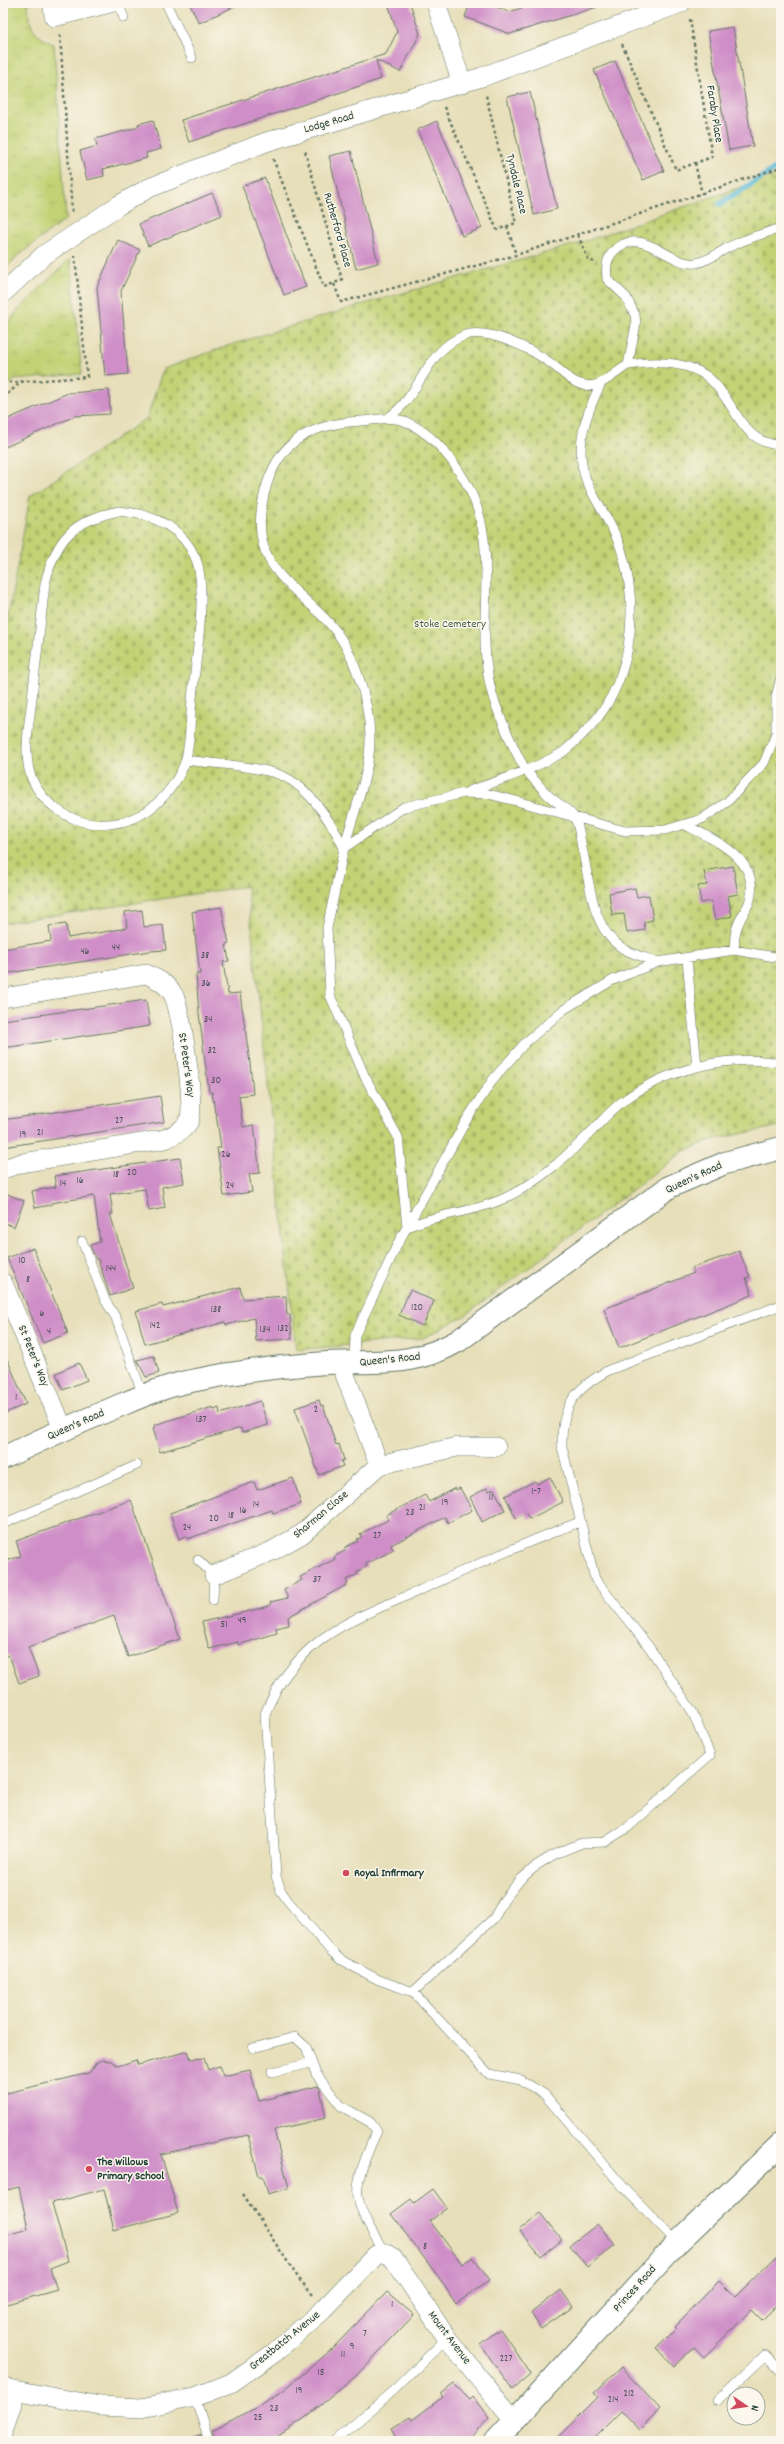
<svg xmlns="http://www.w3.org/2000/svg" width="784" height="2444" font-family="Dekko,sans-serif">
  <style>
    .cemetery { fill: url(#cemetery-stones); stroke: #708854 }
    .park { fill: url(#park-tufts); stroke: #708854 }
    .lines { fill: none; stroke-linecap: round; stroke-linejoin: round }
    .stream { stroke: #58b9d7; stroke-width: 6 }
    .building { fill: #cf8ec7 }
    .lane-casing { stroke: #657663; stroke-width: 10 }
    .street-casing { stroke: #657663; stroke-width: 20 }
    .secondary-casing { stroke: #657663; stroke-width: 24 }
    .path { stroke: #657663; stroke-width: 2.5; stroke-dasharray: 3 3; stroke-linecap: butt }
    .lane { stroke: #fff; stroke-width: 9 }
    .street { stroke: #fff; stroke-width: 19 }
    .secondary { stroke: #fff; stroke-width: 22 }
    .poi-dot { fill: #d1495b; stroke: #fbf7ec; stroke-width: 1.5 }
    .labels { text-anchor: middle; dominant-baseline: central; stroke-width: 3; stroke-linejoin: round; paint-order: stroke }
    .number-label { font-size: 10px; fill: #4b5159 }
    .street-label { font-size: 12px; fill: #1f3d34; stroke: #fbf7ec }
    .park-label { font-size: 12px; fill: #405b41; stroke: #fbf7ec }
    .poi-label { font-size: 12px; font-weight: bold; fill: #1f3d34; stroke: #fbf7ec; text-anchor: start }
  </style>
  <defs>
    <pattern id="cemetery-stones" width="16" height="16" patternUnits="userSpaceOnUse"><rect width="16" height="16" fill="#c2d274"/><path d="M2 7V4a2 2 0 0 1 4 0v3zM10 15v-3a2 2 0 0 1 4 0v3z" fill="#a6b565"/></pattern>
    <pattern id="park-tufts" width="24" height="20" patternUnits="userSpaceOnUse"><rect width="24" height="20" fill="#c2d274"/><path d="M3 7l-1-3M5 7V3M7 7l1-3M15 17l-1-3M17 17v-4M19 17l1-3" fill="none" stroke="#a6b565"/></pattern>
  </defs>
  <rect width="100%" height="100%" fill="#fbf7ec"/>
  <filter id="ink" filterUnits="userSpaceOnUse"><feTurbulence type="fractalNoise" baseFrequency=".025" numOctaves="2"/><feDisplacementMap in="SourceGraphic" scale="8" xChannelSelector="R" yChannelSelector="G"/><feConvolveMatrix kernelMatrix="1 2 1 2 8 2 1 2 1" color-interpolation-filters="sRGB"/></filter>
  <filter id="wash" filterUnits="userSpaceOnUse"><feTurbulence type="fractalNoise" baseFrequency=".012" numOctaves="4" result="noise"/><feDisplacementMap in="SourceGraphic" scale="16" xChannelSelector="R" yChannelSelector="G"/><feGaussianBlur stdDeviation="0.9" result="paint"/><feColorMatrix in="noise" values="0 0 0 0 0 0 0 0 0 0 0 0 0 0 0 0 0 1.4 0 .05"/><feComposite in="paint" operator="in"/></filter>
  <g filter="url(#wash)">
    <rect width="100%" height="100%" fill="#e7dfba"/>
    <path class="cemetery" d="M781,173V1126L715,1139L684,1151L466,1315L423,1338L296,1350L247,886L3,923V645L30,496L147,418L163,369L230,345L357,306L580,243Z"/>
    <path class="park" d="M3,3H28C28,24 34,37 54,44L66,219L19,255L3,271Z
      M70,259L82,374L14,380L3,390V331L16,312Z"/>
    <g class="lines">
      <path class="stream" d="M720,204L781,165"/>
    </g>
    <g id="blocks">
      <path class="building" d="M189,3H242L199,23Z
        M388,3H410L420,34L400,72L376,60L381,79L189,142L181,120L386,54L397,32Z
        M470,3H486L509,12L537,3H596L597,7L510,34L465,17Z
        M733,27L753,146L729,150L708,31Z
        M615,61L664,171L643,180L594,70Z
        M530,92L557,209L534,215L507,97Z
        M153,120L161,149L146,153L147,158L103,169L104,176L87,180L80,151L97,146L95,139L139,127L138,124Z
        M437,121L482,228L462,236L417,130Z
        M351,151L378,263L356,269L329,156Z
        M265,178L306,287L284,295L242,186Z
        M212,193L222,215L148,246L139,224Z
        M118,240L140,250L121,291L128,374L105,376L97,287Z
        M109,390L110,414L75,416L3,448V421L68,393Z
        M733,866L738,894L728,896L732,916L715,920L711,901L701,903L698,886L707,885L704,871Z
        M635,888L637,897L649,895L653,920L644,922L645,930L627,933L624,914L612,915L609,893Z
        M221,907L229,943L226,944L229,961L223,962L228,994L240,993L250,1063L253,1094L239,1096L243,1127L254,1125L260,1173L249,1174L252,1192L224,1196L217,1148H221L216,1113H215L212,1092H209L199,1013L196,974H200L192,912Z
        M142,910L144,927L163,925L166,950L150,951L3,974V949L51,941L49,926L66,924L68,938L127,928L125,912Z
        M146,1000L150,1026L3,1048V1020Z
        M160,1096L164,1122L3,1147V1120Z
        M180,1158L184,1183L162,1187L165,1208L149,1211L145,1189L110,1194L113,1214H110L133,1288L110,1296L98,1259H96L90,1245L100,1242L94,1196L51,1203V1205L35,1208L32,1191L56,1187L54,1176Z
        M7,1194L24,1201L14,1227L3,1222V1205Z
        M33,1248L68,1333L43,1343L7,1258Z
        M739,1251L750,1277L746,1278L752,1295L619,1348L604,1309L694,1273L692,1268Z
        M240,1287L243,1299L286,1296L287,1315H290L292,1339L256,1341L254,1318L226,1325L225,1322L145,1344L136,1311L162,1304L163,1307Z
        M410,1290L434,1301L423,1326L399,1315Z
        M3,1349L26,1404L3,1414Z
        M154,1356L159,1373L146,1377L137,1360Z
        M79,1363L87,1380L63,1390L56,1373Z
        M319,1400L321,1406L323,1405L336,1445L339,1444L344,1460L341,1461L343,1466L319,1475L295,1408Z
        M260,1401L268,1425L242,1433L241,1428L160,1452L153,1428L155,1427L154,1425L213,1407L214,1410L219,1408L220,1414Z
        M550,1477L563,1502L529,1519L526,1513L516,1518L505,1496L535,1481L537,1484Z
        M293,1478L301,1504L273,1513L272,1510L187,1539L186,1536L179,1539L170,1513L254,1482L257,1490Z
        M455,1488L456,1490L460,1488L472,1510L448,1523L445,1517L391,1545L393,1550L366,1564L367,1566L357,1572L358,1574L346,1580L348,1584L288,1617L289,1625L276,1628L277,1633L238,1645V1642L209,1649L202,1622L258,1609L271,1605L270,1602L288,1598L284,1590L302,1580L300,1577L335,1559L334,1557L346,1550L344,1548L358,1541L357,1539L362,1537L360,1534L388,1520L386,1515L425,1495L429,1502Z
        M487,1488L489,1491L494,1489L505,1510L482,1522L470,1497Z
        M131,1500L180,1639L128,1657L114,1616L28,1647L39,1676L19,1683L9,1655L3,1658V1562L21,1556L16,1541Z
        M188,2051L191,2059L204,2058L208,2070L219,2066L223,2076L250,2070L259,2101L318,2086L320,2089L326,2118L274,2130L289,2188L268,2194L263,2176H259L248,2135L161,2154L178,2213L114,2230L104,2189L52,2203L68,2261L50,2268L57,2290L3,2305V2236L28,2229L19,2187L3,2191V2094L89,2073L96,2063L101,2060L111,2061L118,2066L136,2060L138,2065Z
        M433,2189L447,2208L430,2221L462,2264L473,2257L489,2280L456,2304L440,2279L391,2214L411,2199L414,2203Z
        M540,2213L562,2240L541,2257L519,2230Z
        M598,2224L615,2245L587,2267L570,2245Z
        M781,2252V2301L762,2320L752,2310L704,2357L694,2347L674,2366L657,2348L676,2329L674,2327L719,2281L735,2297Z
        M561,2290L573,2307L541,2329L531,2313Z
        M387,2292L414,2315L355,2377L305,2418L271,2441H215L212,2430L262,2405L284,2390L331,2350Z
        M500,2329L531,2374L513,2390L480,2344Z
        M621,2367L660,2409L639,2430L621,2411L591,2441H554L598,2397L594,2393Z
        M454,2384L470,2400L473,2397L489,2418L468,2441H399L392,2428L410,2417L412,2420L443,2397L441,2394Z
        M201,2435L203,2441H189Z"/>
    </g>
  </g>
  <g filter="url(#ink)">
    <use href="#blocks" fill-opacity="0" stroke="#657663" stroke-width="1"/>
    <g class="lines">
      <g class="lane-casing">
        <path id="lane" d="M118,3L124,18
          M166,3L192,58
          M628,365C655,361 688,360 710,379C736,402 740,444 781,445
          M389,417C423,393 423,353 463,336C487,326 534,350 553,365C565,374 577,389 595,385C606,383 617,371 628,365L636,324L635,315L626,297L607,279C606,267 606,259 614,251C641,223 670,267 696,263C708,261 717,254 727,248C744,239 762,234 781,228
          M119,511C150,514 181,525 195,557C209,587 195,664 192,699C190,718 191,739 186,758C184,768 176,781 170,789C151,814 126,826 95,824C69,822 42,803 32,779C21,753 31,716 33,689C37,654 41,619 45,584C55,540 73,520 119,511Z
          M781,677L776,697V734L764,763L727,802L702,819L665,830L625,831L520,802L488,794L464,793L404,807L344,848L327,928L330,995L365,1077L398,1137L407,1227C440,1213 478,1212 509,1196C541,1180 567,1156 592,1131C602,1121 612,1109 623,1101C667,1069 727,1054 781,1063
          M186,760C215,764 247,765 275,773C306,782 331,821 344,848
          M469,791C498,781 529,771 556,756C566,752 574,742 582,735C632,688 641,613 621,549C613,524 597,505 587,482C573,448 586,414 601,383
          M685,825C715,840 763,860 749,903C745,912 738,921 736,931C734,937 735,944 734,950
          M344,848C353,813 371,772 370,736C369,700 354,651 330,624C295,585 251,568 262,505C272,446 304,424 362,421C377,420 389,416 404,421C429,431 450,456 464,479C505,547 472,623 492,693C496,709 517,757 526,770C532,778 540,786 546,793C554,802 568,808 574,817C580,825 580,842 583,852C590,884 592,931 624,949C634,955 647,958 658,962
          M687,959L697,1067
          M82,1241L105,1300L116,1318L143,1396
          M354,1363L355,1335L398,1243L467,1119L494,1078L525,1043L563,1010L613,980L658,962L734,950L781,958
          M580,1522C525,1542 472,1567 418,1591C385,1606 347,1619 318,1642C294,1661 276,1686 265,1714L276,1876L281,1891L288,1901L330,1950L341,1960L379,1980L413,1992L489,2074L521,2080L544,2094L625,2189L677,2242
          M3,1524L137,1465
          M198,1560L214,1575L213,1600
          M413,1992L494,1918L504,1900L520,1880L537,1865L555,1854L582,1843L605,1842L627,1828L710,1755L692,1711L649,1647L595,1579L562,1447C561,1406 574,1389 609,1370L781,1305
          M253,2048L295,2037L306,2047L316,2074L341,2106L370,2122L377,2131C370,2147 355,2179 358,2197C362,2217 374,2235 385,2253
          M272,2072L311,2063
          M195,2397L209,2441
          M717,2401L765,2355L781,2371
          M335,2441L395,2389L447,2338"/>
      </g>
      <g class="street-casing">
        <path id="street" d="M53,3L54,17L110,3
          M436,3L462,84
          M3,293L44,255L119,205L149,188L266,142L482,77L681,3
          M3,998L146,974C157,979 166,983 173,994C181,1008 196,1107 189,1121C183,1131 175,1134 165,1139L22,1163L3,1169
          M3,1283L63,1429
          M341,1364L379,1465
          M214,1575L272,1551L302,1534L379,1465L457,1447H496
          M3,2388L100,2406L141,2408L195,2397L231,2383L274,2353L324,2309L376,2255L385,2253L393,2258L447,2338L515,2422
          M3,2432L16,2391"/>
      </g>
      <g class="secondary-casing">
        <path id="secondary" d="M3,1458C40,1440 78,1423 116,1407C140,1397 165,1386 191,1381C231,1373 273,1367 314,1364C368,1359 408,1370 458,1341L669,1187L725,1163L781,1148
          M496,2441L677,2243L781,2144"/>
      </g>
      <path class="path" d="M60,35L72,213
        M622,44L676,170L712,157L690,19
        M444,107L497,230L516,223L486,95
        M273,159L324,287L342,280L305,151
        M695,163L702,194
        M507,226L516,255
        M578,235L588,259L594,262
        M334,284L341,302L516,255L781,167
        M3,383L87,377L75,256
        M3,398L22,381
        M243,2194L299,2279L313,2295"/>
      <use href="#lane" class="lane"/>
      <use href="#street" class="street"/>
      <use href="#secondary" class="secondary"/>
    </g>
  </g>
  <g class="poi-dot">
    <circle cx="346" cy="1873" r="4"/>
    <circle cx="89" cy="2169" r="4"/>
  </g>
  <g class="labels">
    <g class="number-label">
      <text x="116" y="948">44</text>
      <text x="85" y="952">46</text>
      <text x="205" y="956">38</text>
      <text x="206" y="984">36</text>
      <text x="208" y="1020">34</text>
      <text x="212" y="1051">32</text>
      <text x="216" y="1081">30</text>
      <text x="119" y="1121">27</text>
      <text x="40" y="1133">21</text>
      <text x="23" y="1135">19</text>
      <text x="226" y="1155">26</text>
      <text x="132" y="1173">20</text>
      <text x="116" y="1175">18</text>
      <text x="80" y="1181">16</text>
      <text x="63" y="1184">14</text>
      <text x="230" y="1186">24</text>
      <text x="22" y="1261">10</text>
      <text x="111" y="1269">144</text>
      <text x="28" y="1280">8</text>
      <text x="417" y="1308">120</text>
      <text x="216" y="1310">138</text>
      <text x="42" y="1314">6</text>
      <text x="155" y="1326">142</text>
      <text x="283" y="1329">132</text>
      <text x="265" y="1330">134</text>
      <text x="49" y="1332">4</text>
      <text x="16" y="1398">1</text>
      <text x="316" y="1410">2</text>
      <text x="201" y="1420">137</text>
      <text x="536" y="1492">1-7</text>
      <text x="491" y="1498">11</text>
      <text x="445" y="1503">19</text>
      <text x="256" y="1505">14</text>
      <text x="422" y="1508">21</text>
      <text x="243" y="1511">16</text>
      <text x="410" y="1513">23</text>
      <text x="231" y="1516">18</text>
      <text x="214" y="1519">20</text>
      <text x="187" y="1528">24</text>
      <text x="377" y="1536">27</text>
      <text x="317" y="1580">37</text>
      <text x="242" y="1621">49</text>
      <text x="224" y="1625">51</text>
      <text x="425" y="2247">8</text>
      <text x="392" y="2305">1</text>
      <text x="365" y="2334">7</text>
      <text x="352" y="2347">9</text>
      <text x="343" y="2355">11</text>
      <text x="506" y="2359">227</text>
      <text x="321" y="2373">15</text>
      <text x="299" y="2391">19</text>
      <text x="629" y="2394">212</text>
      <text x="613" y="2400">214</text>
      <text x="274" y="2409">23</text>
      <text x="258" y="2418">25</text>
    </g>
    <g class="street-label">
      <text transform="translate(714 114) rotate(81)">Faraby Place</text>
      <text transform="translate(329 123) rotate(-16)">Lodge Road</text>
      <text transform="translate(516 184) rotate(77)">Tyndale Place</text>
      <text transform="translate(337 230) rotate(74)">Rutherford Place</text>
      <text transform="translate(186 1065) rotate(82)">St Peter's Way</text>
      <text transform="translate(694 1178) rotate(-25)">Queen's Road</text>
      <text transform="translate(33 1356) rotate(68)">St Peter's Way</text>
      <text transform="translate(390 1360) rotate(-6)">Queen's Road</text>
      <text transform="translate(76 1425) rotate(-24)">Queen's Road</text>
      <text transform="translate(321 1515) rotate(-40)">Sharman Close</text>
      <text transform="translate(635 2289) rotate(-48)">Princes Road</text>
      <text transform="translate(449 2338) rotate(53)">Mount Avenue</text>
      <text transform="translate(285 2341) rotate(-39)">Greatbatch Avenue</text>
    </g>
    <g class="park-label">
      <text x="450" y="624">Stoke Cemetery</text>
    </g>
    <g class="poi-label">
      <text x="354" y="1873">Royal Infirmary</text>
      <text x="97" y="2162">The Willows<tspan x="97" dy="14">Primary School</tspan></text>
    </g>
  </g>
  <rect width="784" height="2444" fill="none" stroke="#fbf7ec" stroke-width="16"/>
  <g transform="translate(746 2406) rotate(103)"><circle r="19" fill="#fbf7ec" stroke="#a3ada2"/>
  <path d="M0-3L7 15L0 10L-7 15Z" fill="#d1495b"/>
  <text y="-6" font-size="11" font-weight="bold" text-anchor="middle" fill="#1f3d34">N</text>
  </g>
</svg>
